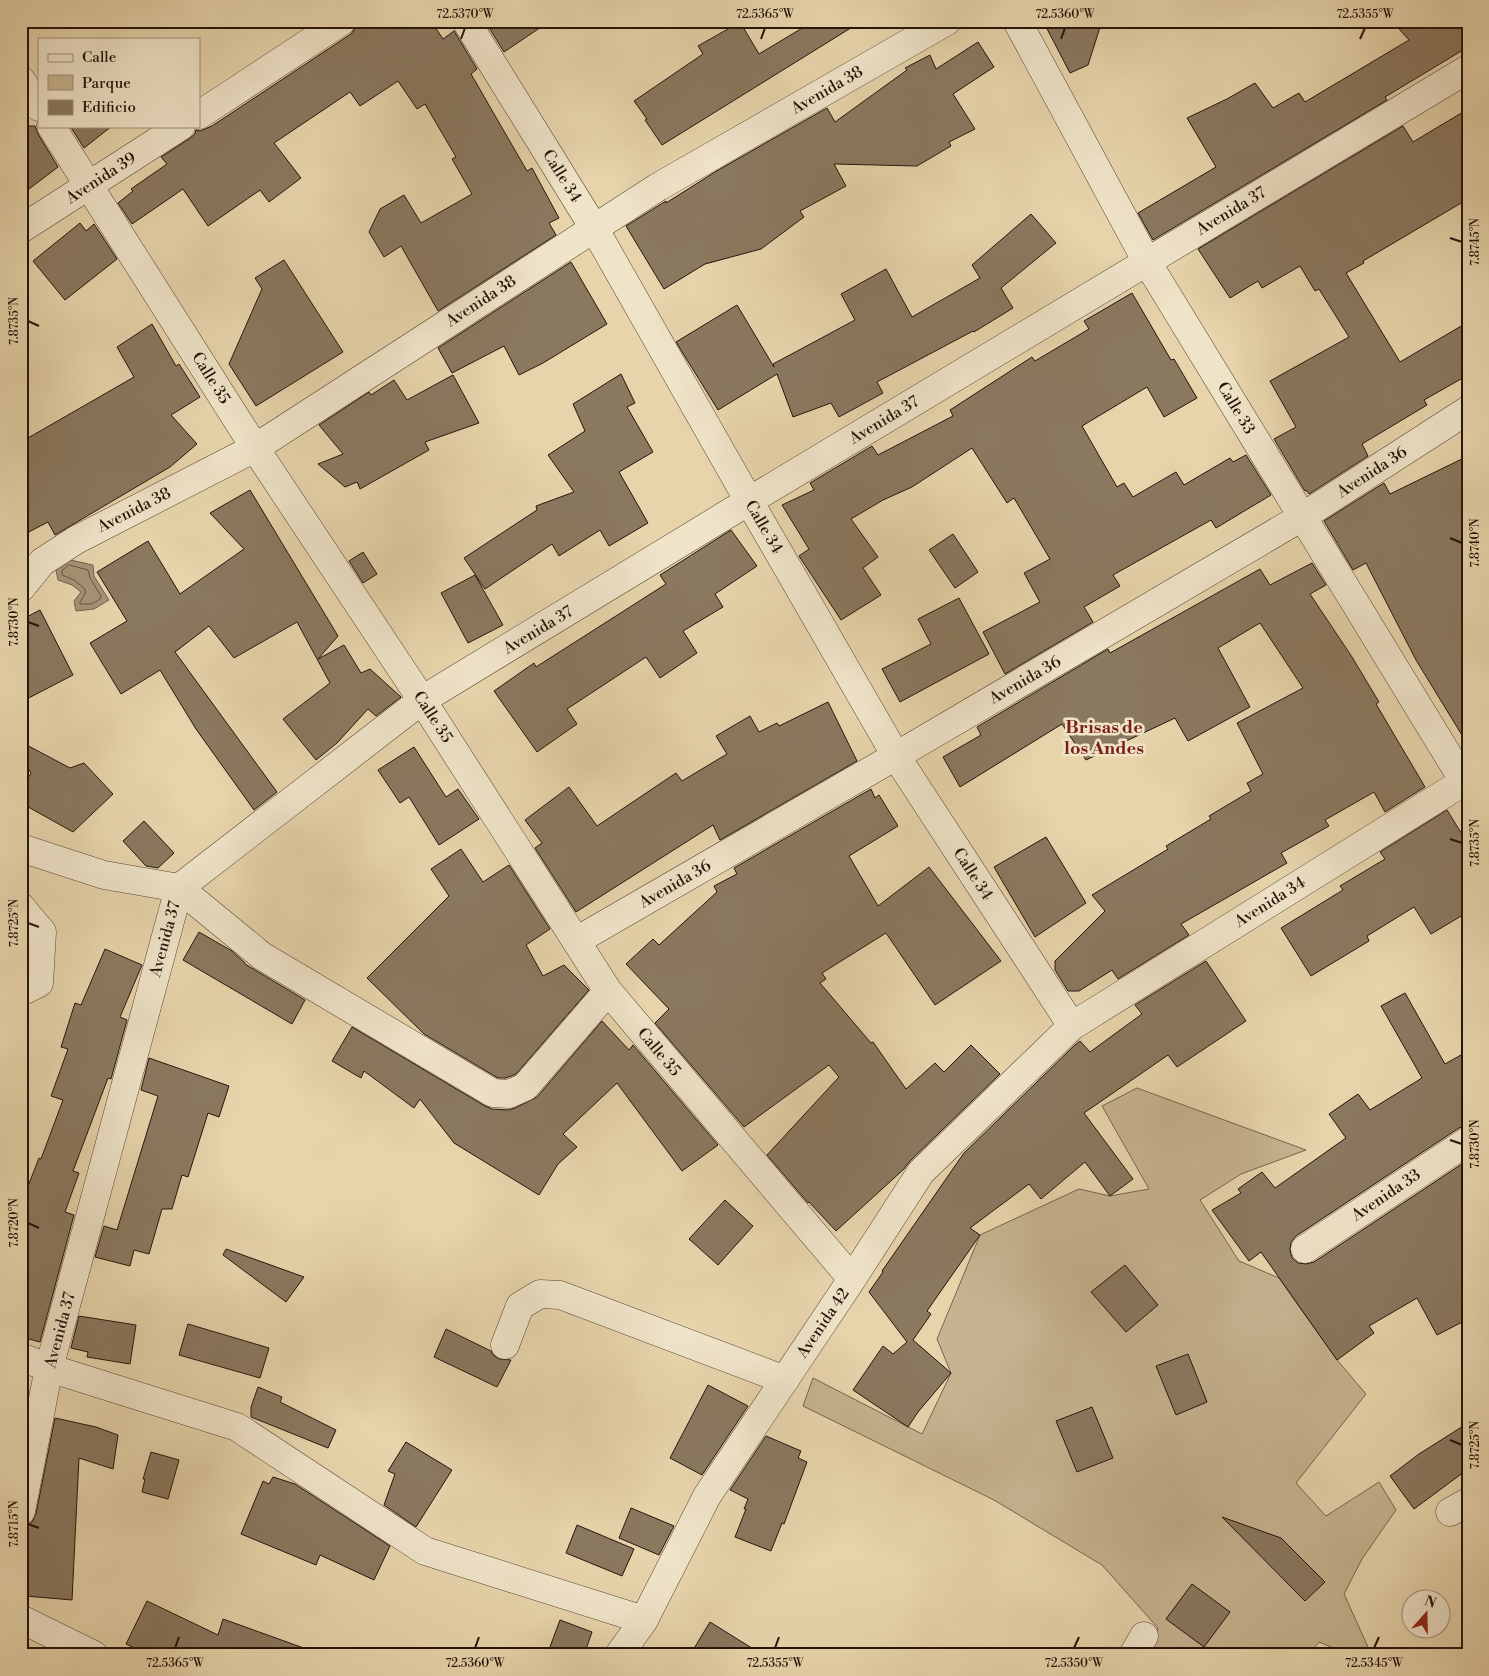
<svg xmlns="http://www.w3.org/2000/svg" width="1489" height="1676" font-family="'Libre Bodoni',serif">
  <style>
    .green { fill: #c6b390; stroke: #76644e }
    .water { fill: #a59375; stroke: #72604b }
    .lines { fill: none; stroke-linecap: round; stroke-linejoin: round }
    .shore { stroke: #655440; stroke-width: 1 }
    .building { fill: #8a785f; stroke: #25140c }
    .minor-casing { stroke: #564434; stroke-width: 29 }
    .minor { stroke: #efe3c8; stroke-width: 28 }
    .ticks { fill: none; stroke: #25140c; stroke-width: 2 }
    .labels { text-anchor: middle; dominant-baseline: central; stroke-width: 5; stroke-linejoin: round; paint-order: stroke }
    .street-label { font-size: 16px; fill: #25140c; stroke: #efe3c8 }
    .neighbourhood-label { font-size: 18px; font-weight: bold; fill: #7a1f14; stroke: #efe3c8 }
    .neatline { fill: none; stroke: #25140c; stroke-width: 2 }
    .ticks-label { font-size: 12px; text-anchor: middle; fill: #25140c }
  </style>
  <rect width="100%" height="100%" fill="#e7d4ab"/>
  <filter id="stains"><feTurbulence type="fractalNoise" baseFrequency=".004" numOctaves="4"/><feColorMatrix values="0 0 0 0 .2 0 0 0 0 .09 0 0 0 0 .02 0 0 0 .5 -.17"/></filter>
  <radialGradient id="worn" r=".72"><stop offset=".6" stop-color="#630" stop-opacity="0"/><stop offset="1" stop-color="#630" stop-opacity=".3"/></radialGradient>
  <path class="green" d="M1137,1088L1306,1150L1241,1174L1200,1200L1239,1261L1279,1278L1337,1360L1366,1394L1296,1483L1326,1516L1379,1482L1396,1510L1362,1559L1344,1594L1368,1647V1655H1350L1319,1642L1308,1655H1146L1158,1628L1102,1565L994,1500L803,1406L813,1378L922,1434L951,1373L937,1339L980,1235L1079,1189L1110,1196L1149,1189L1102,1106Z"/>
  <path class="water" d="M66,559L93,565L94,576L109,600L94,609L76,611L74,601L81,592L72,585L58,580L56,570Z"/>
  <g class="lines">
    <path class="shore" d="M69,565L88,570L90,578L101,596L100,599L92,604H80V602L85,594V589L74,580L62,575V571Z"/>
  </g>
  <path class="building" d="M366,21H431L443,39L454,31L477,69L471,74L527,171L532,168L559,218L549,223L556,235L438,311L401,246L384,257L369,232L380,209L404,195L421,223L472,194L452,159L456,157L425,104L417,109L398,81L360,106L350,92L274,143L301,178L269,202L260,190L208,226L183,189L132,224L118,203L133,191L131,189L167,164L161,157L189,139L195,134L196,130L200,131L212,126L351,34L356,27Z
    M485,21H550L504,52Z
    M814,21H862L662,145L645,120L647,119L634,101L703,54L698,46L740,22L759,54Z
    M1043,21H1102L1088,65L1070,73Z
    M1392,21H1468V47L1385,97L1387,100L1153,240L1138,213L1216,167L1187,118L1227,99L1255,83L1273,108L1299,93L1305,102L1409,40Z
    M978,42L994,67L953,94L975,129L949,142L951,146L917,166L834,164L846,186L800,211L804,217L761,249L705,264L664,289L626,226L666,201V203L715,172L827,108L835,122L907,70L905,68L930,55L936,69Z
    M1468,109V199L1363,261L1364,263L1346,273L1400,362L1468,322V375L1424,400L1427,405L1362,444L1368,456L1309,494L1306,490L1305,491L1274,439L1296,427L1270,381L1349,337L1319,289L1315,291L1300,266L1262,288L1258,281L1230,298L1198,249L1403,126L1413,142Z
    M21,126H35L38,134L58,167L21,195Z
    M70,126H112L84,148Z
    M1031,214L1056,243L1001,288L1013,308L974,332L973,331L877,382L883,393L839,417L831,403L793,417L777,374L718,410L676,342L737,305L774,367L773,364L855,320L841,294L886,269L912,317L980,278L972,265Z
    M80,223L86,231L94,224L117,259L65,300L33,261Z
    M284,260L343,352L256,406L229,364L262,289L255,278Z
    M571,262L607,324L543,363L519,375L504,346L452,373L438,348Z
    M1132,293L1171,360L1174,359L1197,398L1164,417L1147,387L1082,426L1117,487L1124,483L1133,497L1176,472L1184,485L1230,458L1233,462L1246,455L1271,495L1216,528L1211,520L1113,575L1120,586L1084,607L1093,622L1005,674L983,632L1040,602L1024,573L1050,559L1014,498L1007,503L972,448L912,487L883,500L851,519L878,557L863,568L881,595L841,620L799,556L809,549L782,505L814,490L810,483L872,446L878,455L953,416L950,410L1032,357L1035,361L1089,329L1084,321Z
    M152,324L176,366L179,364L200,397L171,415L197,444L170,467L55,535L48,522L21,536V442L134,377L117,347Z
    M621,374L635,403L627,407L653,452L619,472L648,523L609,546L600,530L559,556L552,544L485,589L464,558L537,510L536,506L574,492L548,455L585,431L573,404Z
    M453,375L479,423L425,442L429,450L360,489L357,482L345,487L318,464L343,454L319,425L369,392L371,395L394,380L407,400Z
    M1468,456V745L1416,660L1366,563L1353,570L1324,521L1384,483L1390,494Z
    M250,490L338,636L318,659L344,645L361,673L370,669L401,697L376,716L368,709L337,743L316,760L283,719L330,683L297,622L234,658L209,626L175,652L277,792L254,810L196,729L160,670L121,694L90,643L127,621L97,572L148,541L180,594L244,549L210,513Z
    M731,530L757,566L715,594L723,607L683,631L697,653L660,678L646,657L567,709L577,724L537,752L494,691L534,663L536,667L666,584L660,575Z
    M953,534L978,572L955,588L929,550Z
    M363,552L377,574L363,583L349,561Z
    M1312,563L1326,585L1310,594L1352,657L1379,702L1376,704L1425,787L1385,812L1374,792L1325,820L1329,826L1281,853L1287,863L1181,924L1189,935L1118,979L1112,970L1079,991H1068L1055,970V961L1105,911L1092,895L1168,849L1166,846L1211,819L1209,816L1251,791L1247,783L1263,774L1237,723L1303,688L1260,623L1218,648L1250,707L1188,741L1175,718L1086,760L1062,724L960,787L943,757L981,735L977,727L1108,649L1110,653L1260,569L1270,585Z
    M475,575L503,625L468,643L441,593Z
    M959,598L989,654L900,702L882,669L931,644L918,619Z
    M40,610L73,675L21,702V620Z
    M828,702L857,761L720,840L713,825L576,912L535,848L542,843L525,820L569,787L597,826L676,773L682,781L727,754L716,736L750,716L759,732L777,723L779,726Z
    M21,742L70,768L84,763L113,794L73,832L21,803V791L31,773L21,756Z
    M414,747L446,797L458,789L479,819L439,845L409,797L400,803L378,770Z
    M871,789L875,798L879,795L898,826L849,856L878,906L929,867L1001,961L935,1005L886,933L822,973L826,979L820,983L871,1043L873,1042L906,1089L935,1063L944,1072L971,1045L1000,1074L910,1161L904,1169L836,1231L809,1202L808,1203L767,1155L839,1077L829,1065L744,1127L655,1023L669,1009L626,964L653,939L659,945L717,892L714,886L737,874L734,868Z
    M1447,810L1468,844V912L1431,934L1414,907L1367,936L1369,941L1311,976L1281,928L1343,890L1340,886L1385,859L1380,852Z
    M144,821L174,853L158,868L146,866L123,841Z
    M1046,837L1086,903L1035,937L994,867Z
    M461,849L483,882L509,865L550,929L526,945L543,976L564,965L589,990L516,1074L506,1078H498L424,1034L367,978L449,896L431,869Z
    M199,932L232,951L245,963V964L305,1000L292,1024L183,960Z
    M105,949L142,965L120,1017L127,1020L111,1079L108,1078L73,1171L79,1173L65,1212L74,1215L40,1342L21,1337V1204L39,1158L41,1159L63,1100L51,1096L68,1049L61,1047L75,1003L81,1005Z
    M1206,961L1246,1021L1177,1067L1168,1055L1084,1113L1133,1179L1110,1196L1085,1162L1041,1199L1029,1184L970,1228L980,1235L927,1311L931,1314L913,1340L951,1373L918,1412L908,1427L853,1390L883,1346L893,1354L907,1342L869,1292L883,1272L882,1271L964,1153L1075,1045L1080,1041L1090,1052L1142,1014L1135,1005Z
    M1405,993L1445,1064L1468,1051V1125L1459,1128L1296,1236L1291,1242L1290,1250L1292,1258L1298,1263L1306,1264L1314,1262L1468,1160V1319L1437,1335L1417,1298L1369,1326L1374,1333L1337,1360L1261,1252L1249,1261L1212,1210L1241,1193L1238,1189L1262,1172L1275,1188L1346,1138L1329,1114L1358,1094L1370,1110L1422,1078L1381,1006Z
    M602,1021L629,1050L633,1045L718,1145L682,1171L617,1083L563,1134L577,1147L558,1164L539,1195L454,1143L420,1099L414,1108L364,1071L361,1078L332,1061L352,1027L485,1106L492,1109L508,1110L515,1108L537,1097Z
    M149,1058L229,1086L219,1117L208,1113L188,1177L182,1175L172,1209H162L149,1254L134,1250L130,1266L95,1257L104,1226L117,1230L158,1096L141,1090Z
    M725,1200L753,1226L718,1265L689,1239Z
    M226,1249L304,1277L286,1302L223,1255Z
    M1125,1265L1158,1305L1126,1332L1091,1292Z
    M79,1316L136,1325L130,1364L87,1357L88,1352L71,1348Z
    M188,1324L269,1348L260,1378L179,1355Z
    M446,1329L491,1351L493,1355L499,1359L511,1360L497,1387L434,1357Z
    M1188,1354L1207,1402L1176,1415L1156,1366Z
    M708,1385L748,1406L702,1475L670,1458Z
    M258,1387L282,1397L280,1402L336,1430L328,1448L251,1417V1407Z
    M1092,1407L1113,1458L1077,1472L1056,1421Z
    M55,1418L96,1427L118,1435L113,1469L79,1458L72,1600L25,1596L27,1574L21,1573V1526H26L32,1522L36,1514Z
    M1468,1423V1469L1414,1509L1390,1476L1419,1454Z
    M766,1436L801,1451L798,1458L807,1462L784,1524L782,1523L771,1551L735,1537L746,1509H744L748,1499L730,1490Z
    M406,1442L452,1470L416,1527L384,1505L395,1474L388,1471Z
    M151,1452L179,1460L168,1499L142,1492L145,1479H143Z
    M273,1477L295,1484L390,1546L374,1580L320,1555L316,1565L241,1534L263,1481L269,1484Z
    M631,1508L674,1526L659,1555L619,1538Z
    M1222,1517L1281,1538L1325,1582L1305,1601Z
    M577,1525L634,1549L622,1576L566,1553Z
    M1192,1584L1230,1612L1204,1647L1166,1619Z
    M147,1601L218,1635L223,1619L312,1651L311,1655H149L126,1644Z
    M560,1620L592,1632L584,1655H547Z
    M710,1622L763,1655H690Z"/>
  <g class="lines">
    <g class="minor-casing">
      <path id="minor" d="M466,21L594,228L749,501L896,756L1072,1026
        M1017,21L1147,262L1468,788
        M21,80L39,107
        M199,115L342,21
        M51,126L255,448L422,700L608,991L852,1279
        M21,229L181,126
        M21,588L42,562L76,540L255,448L658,187L947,21
        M21,848L104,875L179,888L262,956L493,1093L509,1094L525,1087L608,991
        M21,907L42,932L39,983L21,992
        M576,941L896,756L1302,517L1468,410
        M1305,1249L1468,1141
        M505,1345L520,1306L540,1294L560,1295L785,1380
        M21,1357L49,1368L237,1427L425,1551L644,1620
        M21,1511L49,1368L179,888L422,700L749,501L1468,69
        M1450,1512L1468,1502
        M21,1619L94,1655
        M619,1655L644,1620L707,1496L852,1279L921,1172L1072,1026L1468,779
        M1133,1655L1144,1636"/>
    </g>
    <use href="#minor" class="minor"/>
  </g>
  <path class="ticks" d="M461,39L465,28M761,39L765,28M1061,39L1065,28M1360,39L1365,28M1450,238L1462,242M28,321L39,326M1450,538L1462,543M28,622L39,626M1450,839L1462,843M28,923L39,927M1450,1140L1462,1144M28,1223L39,1228M1450,1440L1462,1445M28,1524L39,1528M175,1648L179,1637M475,1648L479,1637M775,1648L779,1637M1074,1648L1079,1637M1374,1648L1379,1637"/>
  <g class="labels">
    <g class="street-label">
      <text transform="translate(827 90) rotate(-30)">Avenida 38</text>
      <text transform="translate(562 176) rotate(58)">Calle 34</text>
      <text transform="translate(101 178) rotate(-33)">Avenida 39</text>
      <text transform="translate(1231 211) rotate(-31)">Avenida 37</text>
      <text transform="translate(481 301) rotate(-33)">Avenida 38</text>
      <text transform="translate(211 378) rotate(58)">Calle 35</text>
      <text transform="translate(1236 408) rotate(59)">Calle 33</text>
      <text transform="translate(884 420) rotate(-31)">Avenida 37</text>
      <text transform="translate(1372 472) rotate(-33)">Avenida 36</text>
      <text transform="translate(134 510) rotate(-27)">Avenida 38</text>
      <text transform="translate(764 527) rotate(60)">Calle 34</text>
      <text transform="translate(538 630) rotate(-31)">Avenida 37</text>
      <text transform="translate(1025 680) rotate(-30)">Avenida 36</text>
      <text transform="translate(433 717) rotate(57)">Calle 35</text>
      <text transform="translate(973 874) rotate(57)">Calle 34</text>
      <text transform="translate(675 884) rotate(-30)">Avenida 36</text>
      <text transform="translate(1270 902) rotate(-32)">Avenida 34</text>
      <text transform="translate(165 939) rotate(-75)">Avenida 37</text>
      <text transform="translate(659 1052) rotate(50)">Calle 35</text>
      <text transform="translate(1386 1195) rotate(-34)">Avenida 33</text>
      <text transform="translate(823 1323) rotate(-56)">Avenida 42</text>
      <text transform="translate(60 1330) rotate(-75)">Avenida 37</text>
    </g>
    <g class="neighbourhood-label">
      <text x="1104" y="727">Brisas de<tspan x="1104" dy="21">los Andes</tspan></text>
    </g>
  </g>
  <rect width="1489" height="1676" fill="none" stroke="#e7d4ab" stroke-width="55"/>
  <rect x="38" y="38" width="162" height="90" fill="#efe3c8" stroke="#9e907d"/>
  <rect x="48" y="54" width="25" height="8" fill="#efe3c8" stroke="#9e907d"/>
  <text x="82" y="62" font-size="15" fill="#25140c">Calle</text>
  <rect x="48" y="75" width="25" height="15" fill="#c6b390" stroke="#9e907d"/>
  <text x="82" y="88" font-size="15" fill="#25140c">Parque</text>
  <rect x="48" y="100" width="25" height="15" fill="#8a785f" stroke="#9e907d"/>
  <text x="82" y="112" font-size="15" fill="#25140c">Edificio</text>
  <g transform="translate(1426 1614) rotate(20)"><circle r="24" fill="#efe3c8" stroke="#9e907d"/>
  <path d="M0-4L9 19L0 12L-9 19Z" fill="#8f2418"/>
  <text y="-8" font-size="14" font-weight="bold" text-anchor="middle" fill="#25140c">N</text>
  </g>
  <rect x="28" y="28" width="1434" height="1620" class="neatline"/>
  <g class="ticks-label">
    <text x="465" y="18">72.5370°W</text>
    <text x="765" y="18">72.5365°W</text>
    <text x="1065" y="18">72.5360°W</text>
    <text x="1365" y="18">72.5355°W</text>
    <text transform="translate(1475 242) rotate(-90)" y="4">7.8745°N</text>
    <text transform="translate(14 321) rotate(-90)" y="4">7.8735°N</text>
    <text transform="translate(1475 543) rotate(-90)" y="4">7.8740°N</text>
    <text transform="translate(14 622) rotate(-90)" y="4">7.8730°N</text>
    <text transform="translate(1475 843) rotate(-90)" y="4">7.8735°N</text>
    <text transform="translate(14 923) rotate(-90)" y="4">7.8725°N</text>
    <text transform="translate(1475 1144) rotate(-90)" y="4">7.8730°N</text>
    <text transform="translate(14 1223) rotate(-90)" y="4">7.8720°N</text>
    <text transform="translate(1475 1445) rotate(-90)" y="4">7.8725°N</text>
    <text transform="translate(14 1524) rotate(-90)" y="4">7.8715°N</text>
    <text x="175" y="1667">72.5365°W</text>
    <text x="475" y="1667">72.5360°W</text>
    <text x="775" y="1667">72.5355°W</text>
    <text x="1074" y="1667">72.5350°W</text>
    <text x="1374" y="1667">72.5345°W</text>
  </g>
  <rect width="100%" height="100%" filter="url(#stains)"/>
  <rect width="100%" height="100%" fill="url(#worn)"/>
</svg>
